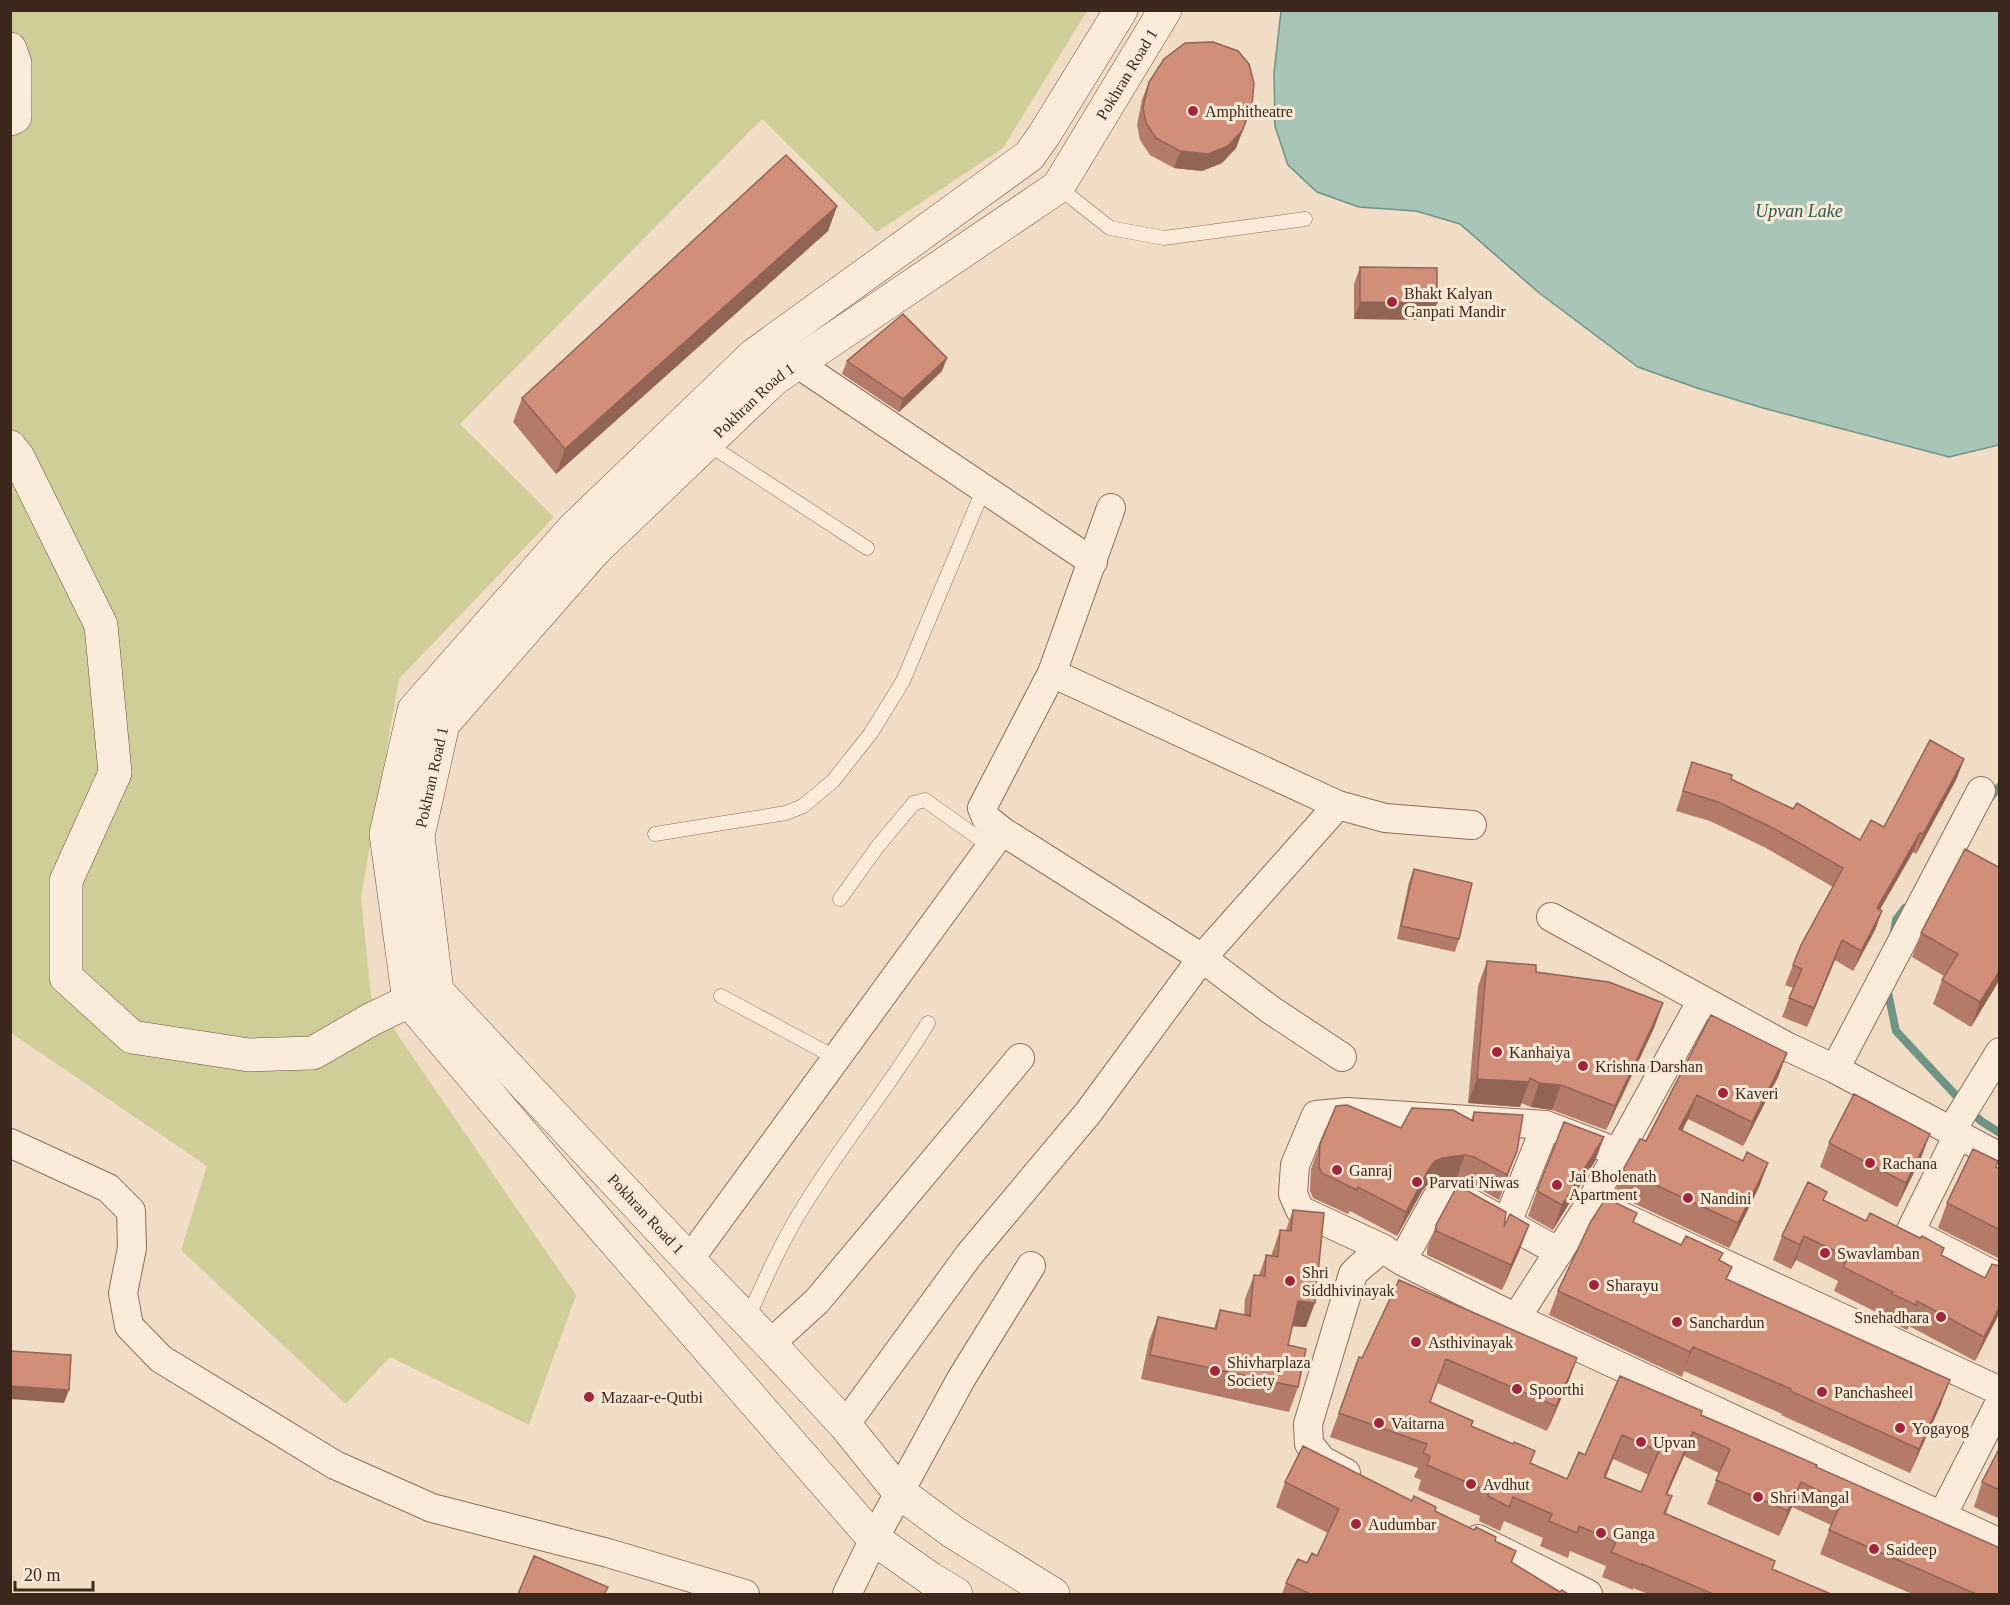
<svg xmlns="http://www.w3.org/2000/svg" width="2010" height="1605" font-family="Georgia,serif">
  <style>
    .green { fill: #d0ce98 }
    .water { fill: #a7c4b7; stroke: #6d9484; stroke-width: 1.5 }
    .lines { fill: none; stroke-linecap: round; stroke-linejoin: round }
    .stream { stroke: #6d9484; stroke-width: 8 }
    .lane-casing { stroke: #8e6d5a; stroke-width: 15 }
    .street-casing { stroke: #8e6d5a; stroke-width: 30 }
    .secondary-casing { stroke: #704e3d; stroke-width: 34 }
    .lane { stroke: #fbebda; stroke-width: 14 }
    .street { stroke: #fbebda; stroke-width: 28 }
    .secondary { stroke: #fbebda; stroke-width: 33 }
    .wall { fill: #b47b68; fill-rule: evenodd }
    .shaded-wall { fill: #926455 }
    .building { fill: #d18f79; stroke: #926455; stroke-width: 1.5; fill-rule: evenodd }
    .poi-dot { fill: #a1263b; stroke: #f8e8d6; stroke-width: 2 }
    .labels { text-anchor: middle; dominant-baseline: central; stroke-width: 6; stroke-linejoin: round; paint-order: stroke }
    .street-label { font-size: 16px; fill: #3d281e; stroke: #f8e8d6 }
    .poi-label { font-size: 16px; fill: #3d281e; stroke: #f8e8d6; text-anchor: start }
    .water-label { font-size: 18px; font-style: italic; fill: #2d5e52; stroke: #f8e8d6 }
  </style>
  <rect width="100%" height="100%" fill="#f1ddc5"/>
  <path class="green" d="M10,11H1087L1003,148L877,232L762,119L460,424L554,517L399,679L361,897L371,996L576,1295L529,1425L390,1357L346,1404L181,1250L207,1166L11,1033Z"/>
  <path class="water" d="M1281,11H1999V445L1949,457L1763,408L1697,388L1638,367L1538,292L1460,224L1416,211L1359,207L1317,192L1288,165L1275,126L1274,73Z"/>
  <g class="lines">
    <path class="stream" d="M1989,799L2000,786
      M1894,932L1896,920L1905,908
      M1887,988L1896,1031L1962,1102
      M1970,1111L1981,1121L2000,1133"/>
    <g class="lane-casing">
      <path id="lane" d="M1058,187L1110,228L1164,238L1305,219
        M708,444L867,548
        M655,834L786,813L803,806L833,781L871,733L903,681L984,488
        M840,899L878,846L914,803L925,800L991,847
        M721,996L836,1058
        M747,1320C765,1279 783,1238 807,1201C845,1140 891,1084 928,1023"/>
    </g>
    <g class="street-casing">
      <path id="street" d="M798,364L1093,562
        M1111,508L1052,673L1338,805
        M1052,673L982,808L986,818L1002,831L1202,958L1271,1010L1342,1057
        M1551,917L1786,1046L1835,1069L2000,1157
        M1835,1069L1981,791
        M1951,1131L2000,1052
        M1958,1135L1910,1232L2000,1278
        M10,1143L108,1188L131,1211L132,1248L123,1293L129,1326L161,1359L335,1465L432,1508L608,1553L745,1594
        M1591,1202L2000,1391
        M1507,1223L1546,1125
        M1382,1248L1300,1210L1293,1194L1295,1165L1316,1115L1348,1112L1546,1125L1617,1152
        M689,1260L1002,831
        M1402,1261L1436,1199L1458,1196L1559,1252
        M1516,1318L1591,1202L1702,1000
        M770,1344L817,1301L1020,1058
        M845,1425L969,1255L1088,1113L1202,958L1338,805L1385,818L1472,825
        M1346,1473L1322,1460L1309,1444L1308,1424L1353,1274C1362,1263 1373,1258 1382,1248L1402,1261L1516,1318L2000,1543
        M1942,1516L2000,1402
        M1478,1539L1588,1594
        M847,1594L874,1539L961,1379L1031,1266"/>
    </g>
    <g class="secondary-casing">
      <g id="secondary">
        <path d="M10,49L15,63V117L10,119"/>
        <path d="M10,447L18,457L101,625L115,773L66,881V977L132,1037L249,1055L313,1053L370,1020L409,1001L430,993"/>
        <path d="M956,1594L931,1579L874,1539L565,1184L409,1001L386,834L414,710L573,529L754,355L1029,156L1044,135L1121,10"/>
        <path id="s1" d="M1053,1594L953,1532L899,1492L845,1425L770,1344L689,1260L437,991L418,836L443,724L595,550L774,379L1058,187L1165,10"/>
      </g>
    </g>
    <use href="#lane" class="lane"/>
    <use href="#street" class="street"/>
    <use href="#secondary" class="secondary"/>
  </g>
  <path class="wall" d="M1149,82L1246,122L1236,148L1222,163L1202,171L1174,168L1150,155L1140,140L1137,125L1142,99Z
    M837,206L828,231L556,474L513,422L522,398Z
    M1360,267L1431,320L1354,319V284Z
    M847,361L942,371L899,412L842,374Z
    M1692,762L1731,779L1860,840L1884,827L1957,778L1916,854L1913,852L1880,909L1882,911L1875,930L1853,971L1835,960L1807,1027L1782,1017L1793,988L1785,985L1793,965L1833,887L1766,848L1710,821L1676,811Z
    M2000,868V979L1971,1027L1933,1004L1942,980L1944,976L1912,957L1921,933Z
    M1414,869L1459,939L1455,952L1397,939L1409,882Z
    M1487,961L1536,972L1663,1003L1654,1028L1606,1130L1552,1110L1531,1107L1521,1103L1520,1107L1468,1103L1478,986Z
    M1711,1015L1787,1053L1778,1077L1743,1146L1688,1119L1682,1131L1743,1161L1768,1163L1759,1187L1729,1248L1614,1194L1623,1170L1646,1141Z
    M1474,1112L1508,1175L1499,1200L1465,1181L1456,1180L1433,1183L1426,1186L1422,1191L1397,1236L1350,1211L1348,1214L1313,1198L1310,1191L1311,1169L1320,1144L1401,1128L1471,1120Z
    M1604,1137L1595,1161L1553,1230L1528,1216L1537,1191Z
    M1829,1143L1921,1158L1897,1207L1820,1167Z
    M1998,1161L1996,1167L2000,1169V1259L1938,1228L1947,1203Z
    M1823,1200L1866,1221L1920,1238L1944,1248L1941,1256L1985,1278L2000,1266V1312L1975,1361L1909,1326L1907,1330L1883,1319L1884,1316L1834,1291L1838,1281L1796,1260L1791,1269L1773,1260L1782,1236Z
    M1293,1210L1306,1327L1292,1326L1288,1345L1298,1387L1289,1412L1141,1379L1149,1341L1158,1317L1214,1328L1220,1310L1244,1315L1245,1299L1254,1275H1259L1266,1255L1271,1256L1280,1230H1286Z
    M1634,1223L1681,1245L1720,1261L1727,1279L1941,1404L1910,1473L1781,1415L1782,1414L1684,1371L1682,1377L1549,1315L1558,1291Z
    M1436,1225L1504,1227L1529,1225L1520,1249L1502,1290L1427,1255V1249Z
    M1399,1280L1568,1383L1547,1431L1437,1383L1430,1402L1531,1463L1567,1479L1585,1455L1620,1376L1701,1415L1816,1467L2000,1594H1912L1820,1554L1831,1525L1792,1507L1779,1536L1707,1504L1719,1473L1684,1456L1667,1494L1672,1496L1666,1514L1772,1569L1831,1594H1648L1633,1588V1590L1602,1577L1606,1566L1570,1551L1568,1558L1540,1546L1543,1538L1504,1521L1500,1531L1479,1521L1480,1516L1418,1490L1421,1480L1414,1477L1418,1468L1330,1437L1359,1357L1362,1358ZM1613,1459L1649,1475L1641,1492L1606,1477Z
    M2000,1447V1519L1974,1507L1982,1482Z
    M1285,1482L1412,1501L1435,1511L1516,1551L1512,1563L1560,1592L1568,1594H1282L1286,1583L1317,1556L1328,1533L1276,1507Z"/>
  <path class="shaded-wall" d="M1252,105L1236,148L1222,163L1202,171L1174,168L1180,151Z
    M837,206L828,231L556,474L565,449Z
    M1360,302L1437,303L1431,320L1354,319Z
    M947,358L942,371L899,412L903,399Z
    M1964,759L1957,778L1916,854L1923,834Z
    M1920,833L1913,852L1870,927L1877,908Z
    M1882,911L1875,930L1853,971L1861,951Z
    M1842,940L1835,960L1807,1027L1814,1008Z
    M2000,970V979L1971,1027L1980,1002Z
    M1663,1003L1654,1028L1606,1130L1615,1106Z
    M1787,1053L1778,1077L1743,1146L1752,1122Z
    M1477,1079L1529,1082L1520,1107L1468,1103Z
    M1539,1083L1561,1085L1552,1110L1531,1107Z
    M1697,1095L1688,1119L1670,1154L1679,1129Z
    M1930,1134L1921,1158L1897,1207L1906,1183Z
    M1604,1137L1595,1161L1553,1230L1562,1205Z
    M1517,1151L1508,1175L1499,1200L1507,1175Z
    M1465,1155L1456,1180L1433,1183L1426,1186L1422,1191L1397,1236L1406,1212L1430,1167L1435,1161L1442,1158Z
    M1768,1163L1759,1187L1729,1248L1738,1223Z
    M1529,1225L1520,1249L1502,1290L1511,1265Z
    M1804,1236L1796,1260L1791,1269L1800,1245Z
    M1298,1301L1315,1303L1306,1327L1289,1326Z
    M2000,1306V1312L1975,1361L1984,1337Z
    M1693,1347L1684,1371L1682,1377L1690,1352Z
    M1577,1358L1568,1383L1547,1431L1556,1406Z
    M1950,1380L1941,1404L1910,1473L1919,1449Z
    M10,1386L69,1390L64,1403L10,1399Z
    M1693,1432L1684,1456L1657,1518L1666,1494Z
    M1622,1435L1613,1459L1595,1501L1604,1477Z
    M1801,1482L1792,1507L1779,1536L1788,1511Z"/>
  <path class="building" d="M1213,42L1238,51L1249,64L1254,83L1252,105L1242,131L1228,146L1208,154L1180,151L1156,138L1146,123L1143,108L1149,82L1164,59L1185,43Z
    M786,155L837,206L565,449L522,398Z
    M1360,267L1437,268V303L1360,302Z
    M903,314L947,358L903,399L847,361Z
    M1930,740L1964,759L1923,834L1920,833L1877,908L1882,911L1861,951L1842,940L1814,1008L1789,998L1802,969L1793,965L1801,945L1843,868L1773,828L1718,802L1683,791L1692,762L1732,775L1731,779L1793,809L1797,803L1860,840L1871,820L1884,827Z
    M1965,849L2000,868V970L1980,1002L1942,980L1958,954L1921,933Z
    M1414,869L1472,883L1459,939L1401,926Z
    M1487,961L1536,965V972L1609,982L1663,1003L1615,1106L1561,1085L1539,1083L1530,1078L1529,1082L1477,1079Z
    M1711,1015L1787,1053L1752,1122L1697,1095L1679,1129L1743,1161L1747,1152L1768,1163L1738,1223L1623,1170L1640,1139L1646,1141Z
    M1854,1094L1930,1134L1906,1183L1829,1143Z
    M1347,1105L1401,1128L1412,1108L1453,1110L1473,1121L1474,1112L1523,1115L1517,1151L1507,1175L1474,1157L1465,1155L1442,1158L1435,1161L1430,1167L1406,1212L1358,1187L1357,1190L1322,1173L1319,1167L1320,1144L1336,1106Z
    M1564,1122L1604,1137L1562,1205L1537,1191Z
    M1973,1149L1998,1161L1996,1167L2000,1169V1230L1947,1203Z
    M1808,1182L1827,1192L1823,1200L1866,1221L1870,1213L1920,1238L1922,1236L1944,1248L1941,1255L1985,1278L1992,1264L2000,1266V1306L1984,1337L1917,1301L1916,1305L1892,1294L1893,1292L1843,1267L1848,1257L1804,1236L1800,1245L1782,1236Z
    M1464,1189L1506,1212L1504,1227L1510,1214L1529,1225L1511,1265L1436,1231V1225L1455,1190Z
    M1606,1198L1637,1213L1633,1222L1681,1245L1686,1236L1723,1253L1719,1260L1732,1267L1726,1279L1950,1380L1919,1449L1790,1391L1791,1389L1693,1347L1690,1352L1558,1291L1591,1221Z
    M1293,1210L1324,1213L1315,1303L1298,1301L1288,1345L1306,1349L1298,1387L1150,1355L1158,1317L1216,1329L1220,1310L1250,1316L1254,1275L1265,1276L1266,1255L1278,1257L1280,1230L1291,1231Z
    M1399,1280L1577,1358L1556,1406L1446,1359L1430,1402L1473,1421L1471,1426L1513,1444L1514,1442L1535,1451L1530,1463L1567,1479L1579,1452L1585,1455L1620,1376L1702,1411L1701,1415L1817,1465L1816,1467L2000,1548V1594H1976L1829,1530L1842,1502L1801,1482L1788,1511L1716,1480L1730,1449L1693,1432L1666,1494L1672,1496L1664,1513L1775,1561L1772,1569L1831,1594H1713L1642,1564V1565L1611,1552L1616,1542L1579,1526L1577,1533L1549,1521L1552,1514L1513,1497L1509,1507L1488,1496L1489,1492L1427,1465L1430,1456L1423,1453L1427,1444L1339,1413L1359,1357L1362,1358ZM1622,1435L1659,1451L1641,1492L1604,1477Z
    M10,1351L71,1355L69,1390L10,1386Z
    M1303,1446L1412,1501L1414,1496L1436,1507L1435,1511L1474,1530L1476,1527L1496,1537L1495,1541L1516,1551L1511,1562L1560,1592L1562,1590L1568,1594H1310L1286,1583L1298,1559L1307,1563L1312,1553L1317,1556L1339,1509L1285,1482Z
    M2000,1447V1490L1982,1482Z
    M534,1556L608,1587L604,1594H518Z"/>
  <g class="poi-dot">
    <circle cx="1193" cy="111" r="6"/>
    <circle cx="1392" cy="302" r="6"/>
    <circle cx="1497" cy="1052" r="6"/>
    <circle cx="1583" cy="1066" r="6"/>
    <circle cx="1723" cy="1093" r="6"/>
    <circle cx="1870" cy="1163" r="6"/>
    <circle cx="1337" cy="1170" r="6"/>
    <circle cx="1417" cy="1182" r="6"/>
    <circle cx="1557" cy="1185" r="6"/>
    <circle cx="1688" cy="1198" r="6"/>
    <circle cx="1825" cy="1253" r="6"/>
    <circle cx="1290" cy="1281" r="6"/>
    <circle cx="1594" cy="1285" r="6"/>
    <circle cx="1941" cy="1317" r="6"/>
    <circle cx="1677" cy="1322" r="6"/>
    <circle cx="1416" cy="1342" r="6"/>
    <circle cx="1215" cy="1371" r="6"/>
    <circle cx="1517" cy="1389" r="6"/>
    <circle cx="1822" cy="1392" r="6"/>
    <circle cx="589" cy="1397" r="6"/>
    <circle cx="1379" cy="1423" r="6"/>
    <circle cx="1900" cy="1428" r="6"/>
    <circle cx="1641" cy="1442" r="6"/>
    <circle cx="1471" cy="1484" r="6"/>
    <circle cx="1758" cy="1497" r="6"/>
    <circle cx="1356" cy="1524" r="6"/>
    <circle cx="1601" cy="1533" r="6"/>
    <circle cx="1874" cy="1549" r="6"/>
  </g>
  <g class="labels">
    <g class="street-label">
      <text stroke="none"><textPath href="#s1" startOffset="2091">Pokhran Road 1</textPath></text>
      <text stroke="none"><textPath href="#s1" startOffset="1587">Pokhran Road 1</textPath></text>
      <text stroke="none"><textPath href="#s1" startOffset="1083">Pokhran Road 1</textPath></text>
      <text transform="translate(646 1214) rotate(47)">Pokhran Road 1</text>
    </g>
    <g class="poi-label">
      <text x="1205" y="111">Amphitheatre</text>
      <text x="1404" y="293">Bhakt Kalyan<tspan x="1404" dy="18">Ganpati Mandir</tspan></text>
      <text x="1509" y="1052">Kanhaiya</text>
      <text x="1595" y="1066">Krishna Darshan</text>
      <text x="1735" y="1093">Kaveri</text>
      <text x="1882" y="1163">Rachana</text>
      <text x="1349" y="1170">Ganraj</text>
      <text x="1569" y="1176">Jai Bholenath<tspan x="1569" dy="18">Apartment</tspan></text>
      <text x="1429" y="1182">Parvati Niwas</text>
      <text x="1700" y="1198">Nandini</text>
      <text x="1837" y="1253">Swavlamban</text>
      <text x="1302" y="1272">Shri<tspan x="1302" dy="18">Siddhivinayak</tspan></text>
      <text x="1606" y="1285">Sharayu</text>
      <text x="1929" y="1317" text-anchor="end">Snehadhara</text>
      <text x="1689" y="1322">Sanchardun</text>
      <text x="1428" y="1342">Asthivinayak</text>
      <text x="1227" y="1362">Shivharplaza<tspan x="1227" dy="18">Society</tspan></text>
      <text x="1529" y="1389">Spoorthi</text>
      <text x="1834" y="1392">Panchasheel</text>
      <text x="601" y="1397">Mazaar-e-Qutbi</text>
      <text x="1391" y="1423">Vaitarna</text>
      <text x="1912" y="1428">Yogayog</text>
      <text x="1653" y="1442">Upvan</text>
      <text x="1483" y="1484">Avdhut</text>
      <text x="1770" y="1497">Shri Mangal</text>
      <text x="1368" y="1524">Audumbar</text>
      <text x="1613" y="1533">Ganga</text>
      <text x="1886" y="1549">Saideep</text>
    </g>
    <g class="water-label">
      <text x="1799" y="211">Upvan Lake</text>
    </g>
  </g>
  <rect width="2010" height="1605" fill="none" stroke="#3d281e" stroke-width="24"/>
  <path d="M15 1581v9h78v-9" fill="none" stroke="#3d281e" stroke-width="3"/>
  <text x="24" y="1581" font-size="18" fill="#3d281e" stroke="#f8e8d6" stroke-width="4.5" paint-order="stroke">20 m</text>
</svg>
